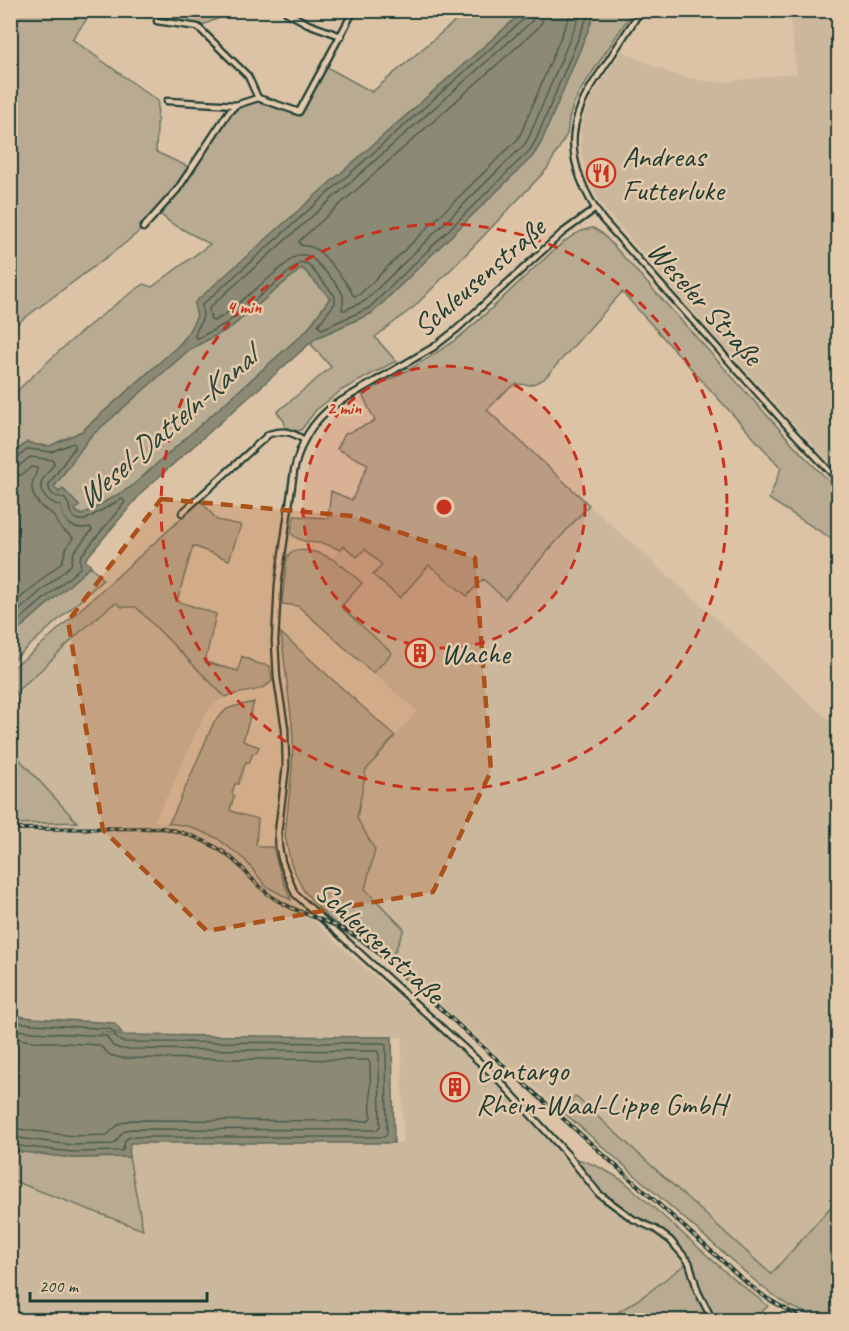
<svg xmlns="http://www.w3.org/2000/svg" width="849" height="1331" font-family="Caveat,sans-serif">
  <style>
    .built { fill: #cbb79c }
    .green { fill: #b9ab91; stroke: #6c7462; stroke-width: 1.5 }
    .water { fill: #8c8a75; stroke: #606b5b; stroke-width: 1.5; fill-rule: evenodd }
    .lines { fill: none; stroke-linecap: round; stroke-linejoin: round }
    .shore { stroke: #4b5c4e; stroke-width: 1.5 }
    .minor-casing { stroke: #1f3d34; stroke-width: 9 }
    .minor { stroke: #e4c9ab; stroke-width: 4.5 }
    .rail-casing { stroke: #1f3d34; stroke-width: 4 }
    .rail { stroke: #e4c9ab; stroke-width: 1.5; stroke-dasharray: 4.5; stroke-linecap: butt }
    .marked { fill: #ac5118; fill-opacity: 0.2; stroke: #ac5118; stroke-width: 4.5; stroke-dasharray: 12 8; stroke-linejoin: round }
    .ring { fill: none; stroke: #c8321e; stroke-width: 3; stroke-dasharray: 10 8 }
    .labels { text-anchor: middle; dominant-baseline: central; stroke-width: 5; stroke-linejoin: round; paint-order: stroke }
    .poi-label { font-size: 30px; fill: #1f3d34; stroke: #e4c9ab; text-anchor: start }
    .street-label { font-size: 30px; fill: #1f3d34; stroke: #e4c9ab }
    .water-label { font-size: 32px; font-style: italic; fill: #2a453a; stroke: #e4c9ab }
    .centre { fill: #c8321e; stroke: #e4c9ab; stroke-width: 3 }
    .ring-label { font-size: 18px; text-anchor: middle; font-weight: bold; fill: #c8321e; stroke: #e4c9ab; stroke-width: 5; stroke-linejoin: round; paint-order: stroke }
  </style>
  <rect width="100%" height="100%" fill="#dcc3a6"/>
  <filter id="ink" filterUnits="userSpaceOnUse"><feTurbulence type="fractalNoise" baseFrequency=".0167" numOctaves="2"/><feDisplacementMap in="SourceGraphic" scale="12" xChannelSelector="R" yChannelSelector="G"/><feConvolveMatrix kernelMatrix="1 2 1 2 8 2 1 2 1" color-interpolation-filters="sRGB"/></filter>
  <g filter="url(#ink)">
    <path class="built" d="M789,11H838V471L816,448L716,337L606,211L599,201L586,172L581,150V128L586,110L599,85L622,51L670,73L683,77L705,81L723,82L797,73Z
      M589,505L838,728V1199L771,1274L575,1096L561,1110L389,960L395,951L404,929L364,889L375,850L357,819L366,770L417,711L373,673L392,653L341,607L362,583L339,562L333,558L343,545L364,549L383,565L374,575L429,565L466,596L483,579L505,599Z
      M117,603L122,607H136L225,697L212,706L203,718L170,791L154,821L188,826L217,838L245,860L266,886L291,900L352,957L496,1080L562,1152L597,1196L632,1220L653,1231L668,1241L687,1263L645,1295L606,1320H21L11,1314V1180L142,1230L129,1157V1143H403L402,1037H185L100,1035V1033H121L11,1015V824L77,822L11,750V696L79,633L112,605Z"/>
    <path class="green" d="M10,11H93L72,39L158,101L156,152L189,167L175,188L153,212L143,228L123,245L11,328Z
      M97,11H236L198,27C168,12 135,13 103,18Z
      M467,11H524L196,302L195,308L197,316L185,338L177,347L82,431L50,446L37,445L27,442L11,456L10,396L13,395C54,354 97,316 144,284L152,287L210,244L171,223L160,214L176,194L229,116C252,91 273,104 300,115L327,67L372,92Z
      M596,11H633L582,88L573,105L569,119L567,134L547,169L470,250L415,306L375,337L396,361L342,390L316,410L301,430L296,431L285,427L284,421L277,412L331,367L310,343L316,338L372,313L535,153L541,143Z
      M593,228L602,233L802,454L838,490V543L769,499L781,468L622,292L544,379L531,385L516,384L507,390L487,410L589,505L505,599L483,579L467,596L429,565L400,598L373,575L382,565L365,549L357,557L344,546L340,550C335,548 330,545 325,544C314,542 299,543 291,533L294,516L328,518L331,491L352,500L368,464L337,449L345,434L375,421L362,394C393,378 425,362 454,341C485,317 513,287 543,260C555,249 576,229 593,228Z
      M303,267L330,298L307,330L131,487L82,515L74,510L79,506L63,489L59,492L54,487L89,438L190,349L230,328Z
      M201,501L217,520L241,525L229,560L193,546L177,601L216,614L205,662L238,671L242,656L256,663L270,666L272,681C262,693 239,691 225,697L136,607H122L117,603L112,605L79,633L43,668L11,696V669L33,652Z
      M296,550C327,550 340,563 362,583L341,607L392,653L373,673L298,606L283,604L282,601L287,558L290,553Z
      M91,566L103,580L11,662V636Z
      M281,633L395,736L366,770L357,818L375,850L365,889L404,929L395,951L389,960L356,934L332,921L315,904L304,891L291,864L285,836L292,768L293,742L292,724Z
      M254,702L243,741L259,747L256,753H253L249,763L246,762L238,784H235L232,793L234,796L230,810C239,815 248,816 258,819L256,844L260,847H273C277,866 284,883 291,900L266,886L245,860L217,838L188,826L168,823L173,816L214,722L227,709L236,706Z
      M10,750H11L77,822L11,824Z
      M575,1096L771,1274L838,1199V1320H823L789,1306L761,1286L561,1110Z
      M10,1150L73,1158L129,1157L143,1230L11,1180Z
      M576,1159C594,1163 609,1172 625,1182L728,1274L768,1306L753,1320H718L712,1313L701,1291L691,1260L672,1238L656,1228L635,1217L601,1192Z
      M687,1263L696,1293L711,1320H606L645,1295Z"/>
    <path class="water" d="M524,11H596L541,143L532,157L372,313L316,338L144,490L85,560L91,566L11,636V456L27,442L37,445L50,446L82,431L177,347L185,338L197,316L195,308V302ZM302,268L330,298L307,330L142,477L131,487L82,515L77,513L75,510L79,506L63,489L59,492L54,487L89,438L190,349L230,328Z
      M11,1015L33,1018L114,1023L122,1033H101V1035L392,1037L394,1143H130L129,1157L73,1158L14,1151L10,1150Z"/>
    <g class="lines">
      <path class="shore" d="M527,10L525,18L202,305C202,309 204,315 202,319C200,326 195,330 195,337L198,338L227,323L301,262L308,264L335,296V303L318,325L320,328L322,329L369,308L530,150L536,140L590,10
        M535,10L534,18L530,23L210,307L209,309L211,320L214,321L223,316L293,258C299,254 306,254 312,258C319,265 342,287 343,296C344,301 342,306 342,310H345L365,301L524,145L529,137L582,10
        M544,10L542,22L537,29L299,241L300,245C305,246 309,246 314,248C325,254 348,284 353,295L355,296L360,294L517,140L521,133L572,10
        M10,460L16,459L28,449L51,452L73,443L75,445V447L49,484C48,495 56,497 64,498L69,505C69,514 75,522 85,520L121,499L124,500L125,502L81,556C78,560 82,564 80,568L10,628
        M10,468L19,466L30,457L53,460L54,464C50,469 45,475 42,481C37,494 50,503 61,506C63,523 73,531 90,527L92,530L74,552L71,565L10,618
        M10,477L21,475L32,467L37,468C37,474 32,480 32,487C32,496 39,506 47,511C48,512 50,512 51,513C55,516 56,522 59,526C63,531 69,533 73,538L66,549L62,562L10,607
        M10,1021L33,1024L110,1029L114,1033L117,1039L122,1042L384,1043L386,1046L387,1134L384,1137H130L125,1140L123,1150L120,1151L73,1152L10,1145
        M10,1029L32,1032L106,1036L113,1046L121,1049L377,1051L379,1054L380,1126L377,1130L130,1129C118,1132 121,1139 113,1144L73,1145L10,1137
        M10,1038L32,1041L99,1045L110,1055L121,1058L368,1060L370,1063L371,1117L368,1121L130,1120L119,1124L107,1135L74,1136L10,1128"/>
      <g class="minor-casing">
        <path id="minor" d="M641,10C630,27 619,44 608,61C593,83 577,105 574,132C570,163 585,194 602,219L790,429L838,480
          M286,12L308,24L341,36
          M157,21L198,27L248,76L258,98
          M167,101L236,105
          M595,209L562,233L457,329L434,347L334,405C311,423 300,443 294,471L278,584L275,641L277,678L285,728L286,766L278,833L279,848L282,862L295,894L497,1078L567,1154L599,1194L633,1219L655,1229L670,1240L689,1262L698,1292L710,1315L714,1320
          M143,228L177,190L228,113L236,105L258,98L299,112L354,10
          M182,513L269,434C284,430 291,431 304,440"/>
      </g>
      <use href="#minor" class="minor"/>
      <g class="rail-casing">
        <path id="rail" d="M10,829L163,828C193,834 219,845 240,866C252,879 262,891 277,900C299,914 325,919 348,932C359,938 369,945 378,953L748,1284L768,1299L805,1320"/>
      </g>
      <use href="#rail" class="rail"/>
    </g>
  </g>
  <path class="marked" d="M161,499L352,516L475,558L491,771L433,892L207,931L103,830L68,621Z"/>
  <circle cx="444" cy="507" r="141" fill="#c8321e" fill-opacity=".12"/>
  <g class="ring">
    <circle cx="444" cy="507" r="141"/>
    <circle cx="444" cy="507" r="283"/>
  </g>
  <defs>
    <g id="restaurant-ring" transform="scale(1.5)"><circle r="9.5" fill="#e4c9ab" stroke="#c8321e" stroke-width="1.5"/><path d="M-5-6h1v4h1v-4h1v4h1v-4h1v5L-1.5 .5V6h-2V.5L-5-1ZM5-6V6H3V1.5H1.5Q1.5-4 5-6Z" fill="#c8321e"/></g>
    <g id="building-ring" transform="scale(1.5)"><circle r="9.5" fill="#e4c9ab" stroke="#c8321e" stroke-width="1.5"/><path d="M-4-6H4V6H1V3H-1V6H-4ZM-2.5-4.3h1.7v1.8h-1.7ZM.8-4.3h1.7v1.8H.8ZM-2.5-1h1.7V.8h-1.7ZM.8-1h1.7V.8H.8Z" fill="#c8321e"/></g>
  </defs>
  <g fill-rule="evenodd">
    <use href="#restaurant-ring" x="601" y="173"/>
    <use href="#building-ring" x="420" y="653"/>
    <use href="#building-ring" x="455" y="1087"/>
  </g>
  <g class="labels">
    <g class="poi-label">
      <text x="622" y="156">Andreas<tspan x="622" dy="34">Futterluke</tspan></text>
      <text x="441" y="653">Wache</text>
      <text x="476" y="1070">Contargo<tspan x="476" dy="34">Rhein-Waal-Lippe GmbH</tspan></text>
    </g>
    <g class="street-label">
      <text transform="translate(479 277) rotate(-41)">Schleusenstraße</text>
      <text transform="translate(705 303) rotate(48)">Weseler Straße</text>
      <text transform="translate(380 942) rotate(43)">Schleusenstraße</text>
    </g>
    <g class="water-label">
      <text transform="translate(166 428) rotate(-41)">Wesel-Datteln-Kanal</text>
    </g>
  </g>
  <circle cx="444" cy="507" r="9" class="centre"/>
  <g class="ring-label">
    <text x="244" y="313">4 min</text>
    <text x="344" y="414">2 min</text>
  </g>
  <rect width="849" height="1331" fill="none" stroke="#e4c9ab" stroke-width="36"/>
  <rect x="18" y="18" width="813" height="1295" fill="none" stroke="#1f3d34" stroke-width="2" filter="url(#ink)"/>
  <path d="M30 1292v9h177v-9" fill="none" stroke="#1f3d34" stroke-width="3"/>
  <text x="39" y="1292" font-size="18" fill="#1f3d34" stroke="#e4c9ab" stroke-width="4.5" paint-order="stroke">200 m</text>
</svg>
